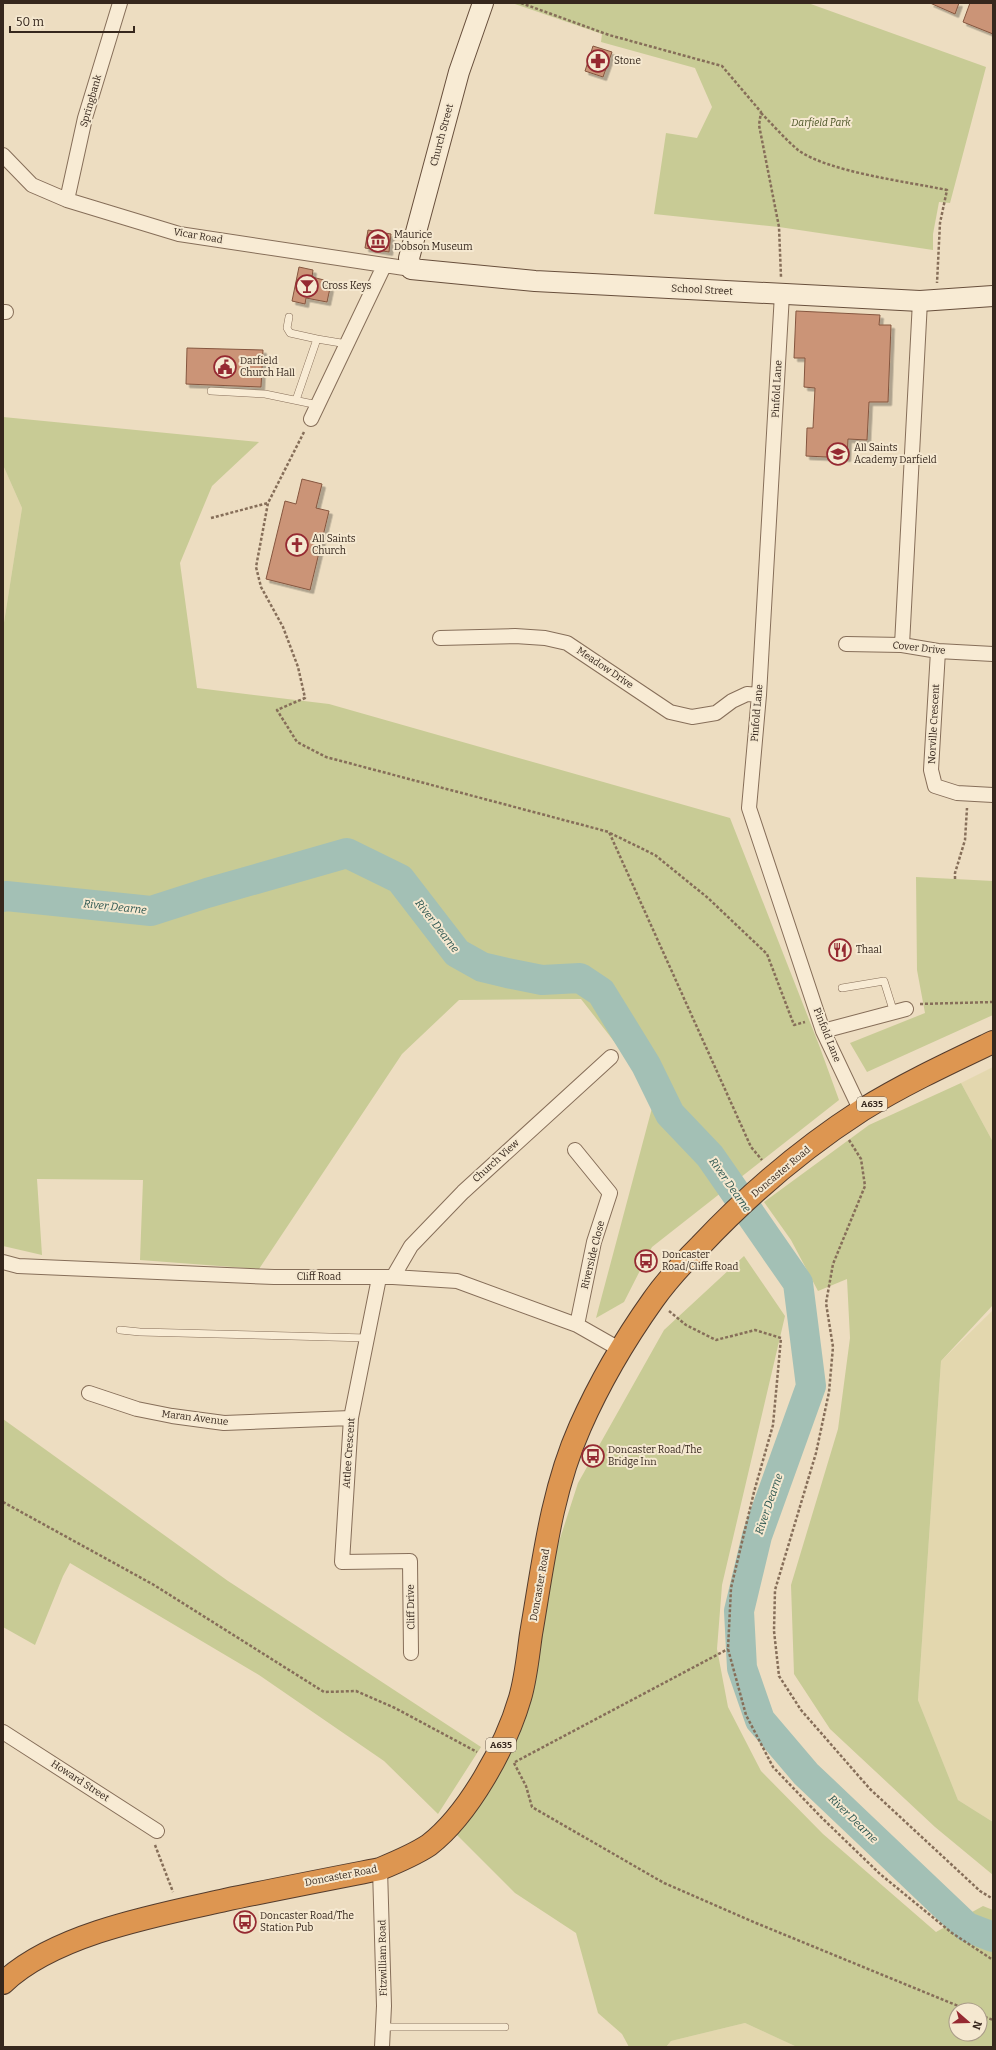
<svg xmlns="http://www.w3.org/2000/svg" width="996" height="2050" font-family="Bitter,serif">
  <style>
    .farmland { fill: #e3d7ae }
    .green { fill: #c8cb95; fill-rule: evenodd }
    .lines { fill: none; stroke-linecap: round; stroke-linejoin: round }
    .river { stroke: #a3c0b5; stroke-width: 30 }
    .building { fill: #cb9477; stroke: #85563f; filter: url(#shadow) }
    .lane-casing { stroke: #866e59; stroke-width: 8 }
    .street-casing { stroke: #866e59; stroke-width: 16 }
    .secondary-casing { stroke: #684f3c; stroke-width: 22 }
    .highway-casing { stroke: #543c2d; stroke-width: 24 }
    .path { stroke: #866e59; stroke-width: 2.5; stroke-dasharray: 3 2; stroke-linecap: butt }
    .lane { stroke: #f8ebd4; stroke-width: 7 }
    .street { stroke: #f8ebd4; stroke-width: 14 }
    .secondary { stroke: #f8ebd4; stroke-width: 20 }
    .highway { stroke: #dd9651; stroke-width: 22 }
    .labels { text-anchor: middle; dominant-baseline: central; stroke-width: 4; stroke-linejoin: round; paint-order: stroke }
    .shield { fill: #f5e8d0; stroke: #6f6153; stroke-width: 1 }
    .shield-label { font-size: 9px; font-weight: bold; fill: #36271d }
    .poi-label { font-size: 10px; fill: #36271d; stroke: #f5e8d0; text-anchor: start }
    .street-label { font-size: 10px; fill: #36271d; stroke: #f5e8d0 }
    .park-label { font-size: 10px; font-style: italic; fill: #4a5224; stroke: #f5e8d0 }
    .water-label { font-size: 11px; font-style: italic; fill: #2c5650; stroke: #f5e8d0 }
  </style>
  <defs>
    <filter id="shadow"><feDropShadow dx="3.5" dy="3.5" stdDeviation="0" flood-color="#0004"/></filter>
  </defs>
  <rect width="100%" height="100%" fill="#edddc1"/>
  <path class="farmland" d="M3,465L22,508L3,629Z
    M993,1067V1142L961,1083Z
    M993,1310V1822L958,1800L918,1700L941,1361Z
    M745,2023L797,2047H666L671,2041Z"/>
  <path class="green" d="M512,3H808L986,67L950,203L939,202L933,234V250L779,227L654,214L666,133L697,138L712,107L695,68L601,42L602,34Z
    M3,417L259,442L212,486L180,563L197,688L329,704L730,818L819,1045L839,1100L652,1247L624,1302L596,1318L652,1108L627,1058L581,999L459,1000L402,1054L259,1269L140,1260L143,1180L37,1179L42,1255L3,1246V629L22,508L3,465Z
    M916,877L993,881V1015L867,1072L850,1043L925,1013L917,970Z
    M961,1083L993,1142V1305L941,1361L918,1700L958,1800L993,1822V1875L935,1827L830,1729L794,1674L791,1585L838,1429L850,1338L847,1279L818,1291L791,1240L764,1202L869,1125Z
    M744,1256L785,1316L722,1585L717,1649L728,1707L761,1771L823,1834L936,1932L983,1906L993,1910V2047H797L745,2023L671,2041L666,2047H629L622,2034L598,2013L576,1933L515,1893L456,1834L535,1681L554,1557L578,1483L664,1330ZM956,2010H980V2034H956Z
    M3,1419L228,1581L481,1747L438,1814L384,1761L259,1675L70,1563L63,1576L35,1645L3,1627Z"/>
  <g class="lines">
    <path class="river" d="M3,897L6,896L151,911L207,893L347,853L400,879L457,953L482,967L507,973L542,980L580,978L601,992L646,1065L670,1114L710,1156L798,1283L811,1386L757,1536L739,1611L742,1668L760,1720L806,1774L967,1927L993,1937"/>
  </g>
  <path class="building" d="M930,3H959L955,14Z
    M970,3H993V34L963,22Z
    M593,46L612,52L603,77L585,71Z
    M368,230L391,234L389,252L365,248Z
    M299,267L313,270L312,277L324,280L322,286L330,288L327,302L306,298L305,304L292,301Z
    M796,311L880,315L879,325H891L888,402H869L867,440L848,439L847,458L806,456L807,428H813L815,388L804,387L805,358H794Z
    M187,348L263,350L261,387L186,384Z
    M302,479L322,484L316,508L329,511L310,590L266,579L285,501L296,504Z"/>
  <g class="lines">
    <g class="lane-casing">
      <path id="lane" d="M289,317L287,328L290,333L317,339
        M211,391L265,394L318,405
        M296,400L317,339L347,344
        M842,988L884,981L894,1013
        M120,1330L140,1332L367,1338
        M383,2027H505"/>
    </g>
    <g class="street-casing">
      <path id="street" d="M3,155L32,185L67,200L179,234L411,269
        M67,200L85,118L120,3
        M782,294L759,695L749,808L823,1031L861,1111
        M3,312H6
        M311,419L384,266
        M440,638L515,636L545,638L567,643L670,712L692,717L716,713L732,701L747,694L759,695
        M846,644L902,645L938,651L993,654
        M902,645L920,301
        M938,651L931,770L935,786L957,793L993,795
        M823,1031L906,1009
        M575,1150L610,1193L594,1242L577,1325
        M3,1262L18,1266L274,1277H393L457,1281L577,1325L621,1350
        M393,1277L411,1246L463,1192L611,1057
        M379,1278L351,1418L342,1562L410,1561L411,1653
        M89,1393L137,1409L172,1416L224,1423L351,1418
        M3,1732L157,1831
        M380,1869L384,2006L382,2047"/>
    </g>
    <g class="secondary-casing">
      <path id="secondary" d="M483,3L459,72L409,258L411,269L535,281L920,301L993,296"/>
    </g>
    <g class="highway-casing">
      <path id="highway" d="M3,1983C54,1934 157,1915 225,1900C277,1889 329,1879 380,1869C397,1862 414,1855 429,1845C469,1814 506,1746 520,1698C526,1678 528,1655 531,1634C543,1565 551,1492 580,1427C599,1384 626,1338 653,1300C667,1280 683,1263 700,1246C748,1195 803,1148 862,1110C904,1084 949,1063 993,1042"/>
    </g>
    <path class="path" d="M521,3L609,35L722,66L761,112L759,125L779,227L781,277
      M761,113C773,125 785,139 798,150C828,172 909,182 947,190L940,223L937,283
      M304,432L268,503L256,567L261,587L283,627L298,667L305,698L277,710L297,742L326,757L609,832L751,1147L762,1160
      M211,518L268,503
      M610,833L655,855L708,898L767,954L794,1025L805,1022
      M955,879V873L965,840L967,808
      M920,1004L993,1002
      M849,1140L861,1159L865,1186L833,1264L826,1303L833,1347L829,1392L816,1453L775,1590L774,1631L779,1676L801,1710L870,1789L980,1891L993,1899
      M669,1311L686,1325L716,1340L755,1330L781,1338L773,1425L754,1492L731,1588L728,1649L746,1715L773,1767L821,1817L880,1874L952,1933L993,1960
      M3,1502L154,1585L324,1692L356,1691L395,1708L477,1752
      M515,1762L728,1649
      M514,1763L526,1786L532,1807L664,1883L756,1923L968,2010
      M155,1845L173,1892
      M980,2015L993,2020"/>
    <use href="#lane" class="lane"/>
    <use href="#street" class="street"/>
    <use href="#secondary" class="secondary"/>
    <use href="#highway" class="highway"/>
  </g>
  <defs>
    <g id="pharmacy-ring" transform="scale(1.15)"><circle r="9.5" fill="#f5e8d0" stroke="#952931" stroke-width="1.5"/><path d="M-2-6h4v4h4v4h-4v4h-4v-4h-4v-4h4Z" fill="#952931"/></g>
    <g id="museum-ring" transform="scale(1.15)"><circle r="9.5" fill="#f5e8d0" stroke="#952931" stroke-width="1.5"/><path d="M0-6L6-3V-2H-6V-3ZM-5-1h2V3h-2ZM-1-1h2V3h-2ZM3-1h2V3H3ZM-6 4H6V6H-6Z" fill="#952931"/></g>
    <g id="bar-ring" transform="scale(1.15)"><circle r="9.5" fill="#f5e8d0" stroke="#952931" stroke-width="1.5"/><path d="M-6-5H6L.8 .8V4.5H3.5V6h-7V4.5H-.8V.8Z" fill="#952931"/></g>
    <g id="civic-ring" transform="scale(1.15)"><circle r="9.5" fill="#f5e8d0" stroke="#952931" stroke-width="1.5"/><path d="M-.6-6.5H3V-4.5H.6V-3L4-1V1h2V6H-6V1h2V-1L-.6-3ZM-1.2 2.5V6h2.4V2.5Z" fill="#952931"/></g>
    <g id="school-ring" transform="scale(1.15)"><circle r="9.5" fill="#f5e8d0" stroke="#952931" stroke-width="1.5"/><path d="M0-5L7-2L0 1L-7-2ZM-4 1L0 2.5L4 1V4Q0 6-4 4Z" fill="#952931"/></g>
    <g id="church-ring" transform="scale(1.15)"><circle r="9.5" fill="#f5e8d0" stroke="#952931" stroke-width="1.5"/><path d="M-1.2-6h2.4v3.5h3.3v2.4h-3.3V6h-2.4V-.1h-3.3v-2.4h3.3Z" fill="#952931"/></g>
    <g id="restaurant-ring" transform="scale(1.15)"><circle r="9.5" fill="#f5e8d0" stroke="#952931" stroke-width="1.5"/><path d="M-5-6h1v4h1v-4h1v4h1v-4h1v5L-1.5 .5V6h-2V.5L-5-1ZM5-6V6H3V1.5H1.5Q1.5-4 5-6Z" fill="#952931"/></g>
    <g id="bus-ring" transform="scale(1.15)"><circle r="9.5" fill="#f5e8d0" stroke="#952931" stroke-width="1.5"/><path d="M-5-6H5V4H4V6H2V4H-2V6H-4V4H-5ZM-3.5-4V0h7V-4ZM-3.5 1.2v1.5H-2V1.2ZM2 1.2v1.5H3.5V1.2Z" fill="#952931"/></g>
  </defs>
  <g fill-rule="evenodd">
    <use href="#pharmacy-ring" x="598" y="61"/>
    <use href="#museum-ring" x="378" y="241"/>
    <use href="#bar-ring" x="307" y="286"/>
    <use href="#civic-ring" x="225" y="367"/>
    <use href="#school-ring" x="838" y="454"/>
    <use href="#church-ring" x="297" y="545"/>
    <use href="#restaurant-ring" x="840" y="950"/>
    <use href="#bus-ring" x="646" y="1261"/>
    <use href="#bus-ring" x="593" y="1456"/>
    <use href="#bus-ring" x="245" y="1922"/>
  </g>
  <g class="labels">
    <g class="shield">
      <rect x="857" y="1097" width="30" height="14" rx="3"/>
      <rect x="486" y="1738" width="30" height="14" rx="3"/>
    </g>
    <g class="shield-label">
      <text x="872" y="1104">A635</text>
      <text x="501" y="1745">A635</text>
    </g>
    <g class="poi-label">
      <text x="614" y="61">Stone</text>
      <text x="394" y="235">Maurice<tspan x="394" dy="12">Dobson Museum</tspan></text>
      <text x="322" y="286">Cross Keys</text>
      <text x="240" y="361">Darfield<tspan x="240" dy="12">Church Hall</tspan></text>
      <text x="854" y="448">All Saints<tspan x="854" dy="12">Academy Darfield</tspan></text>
      <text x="312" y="539">All Saints<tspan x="312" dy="12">Church</tspan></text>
      <text x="856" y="950">Thaal</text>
      <text x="662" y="1255">Doncaster<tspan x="662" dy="12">Road/Cliffe Road</tspan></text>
      <text x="608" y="1450">Doncaster Road/The<tspan x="608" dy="12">Bridge Inn</tspan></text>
      <text x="260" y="1916">Doncaster Road/The<tspan x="260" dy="12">Station Pub</tspan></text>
    </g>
    <g class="street-label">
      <text transform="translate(91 101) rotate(-74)">Springbank</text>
      <text transform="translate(442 135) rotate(-75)">Church Street</text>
      <text transform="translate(198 236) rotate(10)">Vicar Road</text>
      <text transform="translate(702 290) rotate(3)">School Street</text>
      <text transform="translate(777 389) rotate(-87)">Pinfold Lane</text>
      <text transform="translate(919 648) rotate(6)">Cover Drive</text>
      <text transform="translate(605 668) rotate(34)">Meadow Drive</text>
      <text transform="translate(757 713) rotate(-85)">Pinfold Lane</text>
      <text transform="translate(934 724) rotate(-87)">Norville Crescent</text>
      <text transform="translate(827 1035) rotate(68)">Pinfold Lane</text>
      <text transform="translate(496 1161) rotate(-42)">Church View</text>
      <text transform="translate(781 1172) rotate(-40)">Doncaster Road</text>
      <text transform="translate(593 1255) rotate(-76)">Riverside Close</text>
      <text x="319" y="1277">Cliff Road</text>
      <text transform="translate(195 1418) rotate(7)">Maran Avenue</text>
      <text transform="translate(349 1453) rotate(-86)">Attlee Crescent</text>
      <text transform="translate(540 1585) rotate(-80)">Doncaster Road</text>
      <text transform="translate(411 1607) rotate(-91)">Cliff Drive</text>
      <text transform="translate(80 1781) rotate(33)">Howard Street</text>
      <text transform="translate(341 1876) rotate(-11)">Doncaster Road</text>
      <text transform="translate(383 1958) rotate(-91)">Fitzwilliam Road</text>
    </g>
    <g class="park-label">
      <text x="821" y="123">Darfield Park</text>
    </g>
    <g class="water-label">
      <text transform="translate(115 907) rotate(6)">River Dearne</text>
      <text transform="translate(437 926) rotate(52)">River Dearne</text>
      <text transform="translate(730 1185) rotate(55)">River Dearne</text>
      <text transform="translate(769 1504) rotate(-71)">River Dearne</text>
      <text transform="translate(853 1819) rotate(44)">River Dearne</text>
    </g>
  </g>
  <rect width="996" height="2050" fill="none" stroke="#36271d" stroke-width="8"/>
  <g transform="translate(968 2022) rotate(110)"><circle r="19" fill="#f5e8d0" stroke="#a99b88"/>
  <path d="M0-3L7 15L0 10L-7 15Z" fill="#952931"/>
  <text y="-6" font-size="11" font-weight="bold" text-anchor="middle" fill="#36271d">N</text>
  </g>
  <path d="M10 26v6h124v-6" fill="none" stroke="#36271d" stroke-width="2"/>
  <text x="16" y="26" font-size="12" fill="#36271d" stroke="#f5e8d0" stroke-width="3" paint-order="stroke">50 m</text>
</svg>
